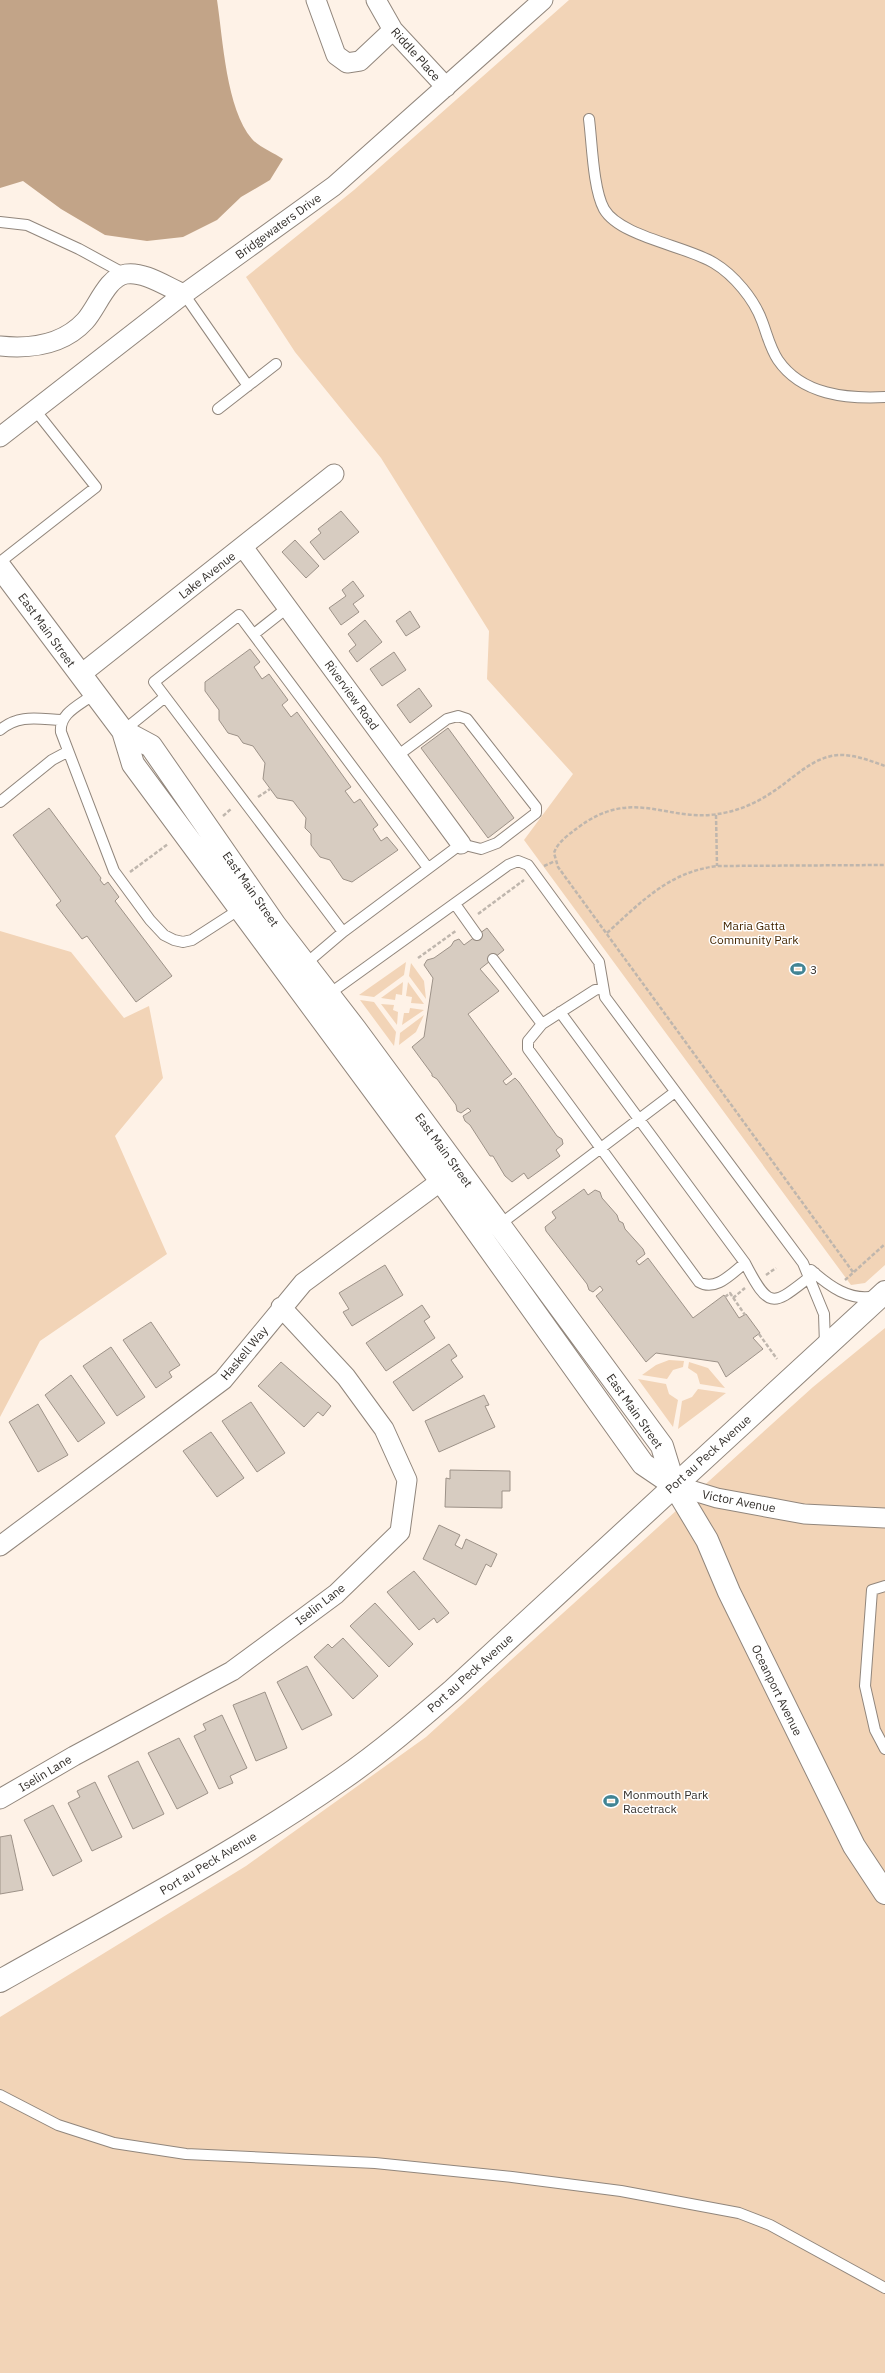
<svg xmlns="http://www.w3.org/2000/svg" width="885" height="2373" font-family="'IBM Plex Sans',sans-serif">
  <style>
    .green { fill: #f2d4b7 }
    .water { fill: #c2a488 }
    .building { fill: #d7ccc1; stroke: #9d9288 }
    .lines { fill: none; stroke-linecap: round; stroke-linejoin: round }
    .service-casing { stroke: #91867c; stroke-width: 12 }
    .minor-casing { stroke: #91867c; stroke-width: 21 }
    .tertiary-casing { stroke: #91867c; stroke-width: 24 }
    .secondary-casing { stroke: #91867c; stroke-width: 24 }
    .path { stroke: #bfb6ad; stroke-width: 2.5; stroke-dasharray: 4 2; stroke-linecap: butt }
    .service { stroke: #fff; stroke-width: 10 }
    .minor { stroke: #fff; stroke-width: 19 }
    .tertiary { stroke: #fff; stroke-width: 22 }
    .secondary { stroke: #fff; stroke-width: 22 }
    .labels { text-anchor: middle; dominant-baseline: central; stroke-width: 3; stroke-linejoin: round; paint-order: stroke }
    .street-label { font-size: 12px; fill: #34302c; stroke: #fff }
    .park-label { font-size: 12px; fill: #442601; stroke: #fff }
    .poi-label { font-size: 12px; fill: #34302c; stroke: #fff; text-anchor: start }
  </style>
  <rect width="100%" height="100%" fill="#fef2e7"/>
  <path class="green" d="M569,0H885V1265L865,1283L851,1285L524,840L573,774L487,679L489,631L381,458L295,352L246,277L354,190Z
    M0,931L71,952L124,1018L149,1006L163,1078L115,1136L167,1254L40,1341L0,1417Z
    M406,962L404,975L374,997L359,995Z
    M411,963L424,981L426,999L409,976Z
    M403,982L402,995L396,994L395,1000L381,998Z
    M408,982L424,1004L411,1003L412,997L406,996Z
    M360,1000L374,1002L396,1032L394,1046Z
    M381,1004L394,1005L393,1010L398,1012L397,1025Z
    M410,1008L424,1010L402,1025L404,1013H409Z
    M424,1015L416,1032L399,1045L400,1033Z
    M885,1328V2373H0V2017L246,1866L426,1737L813,1387Z
    M669,1360L684,1361L683,1367L673,1370L667,1379L642,1375L656,1365Z
    M689,1362L708,1368L725,1388L700,1384L697,1374L688,1368Z
    M638,1379L666,1384L669,1394L678,1400L673,1427Z
    M698,1389L726,1393L678,1429L682,1401L692,1397Z"/>
  <path class="water" d="M0,0H217C223,39 226,109 252,139C259,147 274,153 283,159L270,180L241,197L217,220L183,237L147,241L105,235L61,209L23,181L0,188Z"/>
  <path class="building" d="M341,511L359,532L324,560L310,542L321,533L318,529Z
    M295,540L319,566L306,578L282,552Z
    M353,581L364,596L353,604L359,612L341,625L329,608L346,596L342,590Z
    M410,611L420,627L406,636L396,621Z
    M365,620L382,642L357,662L349,651L356,645L348,634Z
    M250,649L260,662L254,667L262,679L269,674L288,700L282,705L291,717L297,712L351,787L345,791L354,803L360,799L378,825L373,829L381,841L387,837L398,850L352,882L343,879L330,860L320,857L311,845V834L305,828L306,818L293,801L277,798L263,779L265,763L253,746L243,743L238,736L228,733L219,720V710L205,691V682Z
    M394,652L406,670L382,686L370,669Z
    M419,688L432,706L410,723L397,705Z
    M448,728L514,818L488,838L421,748Z
    M49,808L101,878L100,880L104,885L108,882L119,897L115,901L172,976L136,1002L87,936L82,939L56,905L61,901L13,835Z
    M487,928L504,950L480,969L499,991L468,1014L512,1074L503,1081L506,1085L515,1078L519,1082L557,1136L562,1139L563,1144L556,1150L560,1156L528,1179L524,1173L512,1182L505,1176L493,1156H490L470,1125L465,1121L463,1116L471,1111L468,1108L461,1113L457,1111L456,1105L437,1079L432,1076V1074L412,1047L424,1037L433,978L424,965L427,960L434,958L451,946L454,941L459,939L464,945Z
    M584,1189L588,1195L595,1190L600,1192L602,1198L617,1215L619,1221L623,1223L625,1229L643,1249L645,1254L636,1261L639,1265L648,1258L693,1318L724,1295L739,1318L746,1314L760,1333L753,1338L763,1349L726,1377L718,1362L656,1353L646,1362L596,1296L603,1290L600,1286L593,1292L589,1290L587,1284L546,1231L545,1227L556,1218L552,1212Z
    M385,1265L403,1295L352,1326L343,1312L349,1309L339,1293Z
    M422,1305L430,1317L424,1321L435,1338L386,1371L366,1343Z
    M151,1322L180,1365L169,1372L172,1377L156,1388L123,1340Z
    M449,1344L457,1356L451,1360L463,1377L413,1411L393,1382Z
    M111,1347L145,1397L117,1416L83,1366Z
    M281,1362L331,1406L323,1416L318,1412L304,1427L258,1386Z
    M71,1375L105,1423L78,1442L45,1395Z
    M484,1395L489,1405L485,1406L495,1427L439,1452L425,1421Z
    M251,1402L285,1453L257,1472L222,1421Z
    M38,1404L68,1455L38,1472L9,1422Z
    M211,1432L244,1478L217,1497L183,1451Z
    M450,1470L510,1471V1491H502V1508L445,1507L446,1478L450,1479Z
    M439,1525L460,1535L455,1545L462,1549L466,1539L497,1554L491,1567L486,1564L476,1585L423,1559Z
    M414,1571L449,1613L437,1623L434,1618L419,1630L387,1592Z
    M375,1603L413,1644L389,1667L350,1626Z
    M343,1638L378,1676L353,1699L314,1657L328,1644L332,1648Z
    M307,1666L332,1715L302,1730L277,1682Z
    M265,1692L287,1748L256,1761L233,1705Z
    M222,1715L247,1768L230,1776L233,1783L219,1789L194,1736L206,1730L203,1724Z
    M179,1738L208,1793L177,1809L148,1753Z
    M138,1761L164,1814L133,1829L108,1776Z
    M95,1782L122,1837L92,1851L68,1803L80,1797L77,1791Z
    M53,1805L82,1861L53,1876L24,1820Z
    M11,1835L23,1890L0,1894V1837Z"/>
  <g class="lines">
    <g class="service-casing">
      <path id="service" d="M589,119C592,142 593,189 604,209C620,237 687,246 714,263C734,275 754,299 762,321C767,334 770,348 778,360C802,395 847,399 885,397
        M0,222L27,225L79,249L125,274
        M184,294L248,386
        M218,409L276,364
        M0,562L96,487L35,410
        M254,634L287,608
        M94,694C80,705 59,713 61,732L114,871L150,920L164,935L174,940L183,942L192,940L240,909
        M0,730C19,714 38,719 61,720
        M123,731L165,697
        M0,802L52,760L67,752
        M455,904L477,935
        M343,932L154,682L239,615L428,868
        M493,959L542,1024
        M303,966L343,932L461,844L481,849L497,843L536,813V807L467,719L458,716L447,719L397,756
        M603,988L595,990L542,1024L528,1041V1049L699,1282C716,1292 732,1273 745,1263
        M329,994L508,865L518,861L528,865L599,962L605,997L803,1263L824,1314L825,1345
        M560,1012L745,1263C771,1314 774,1304 815,1273
        M499,1225L675,1092
        M811,1270C829,1286 850,1302 876,1296
        M885,1586L872,1590L865,1686L875,1730L885,1749
        M0,2095L58,2125L114,2143L186,2154L375,2163L512,2177L621,2191L739,2213L770,2225L885,2288"/>
    </g>
    <g class="minor-casing">
      <path id="minor" d="M316,0L336,55L347,63L360,61L393,30
        M376,0L393,30L446,87
        M0,346C30,349 63,345 85,321C97,308 107,277 126,274C144,271 167,287 184,294
        M0,437L184,294L334,186L543,0
        M243,547L461,844
        M80,675L334,474
        M674,1485L717,1498L804,1514L885,1518
        M0,1546L223,1380L303,1283L441,1181
        M0,1799L74,1756L232,1671L336,1594L400,1532L407,1480L384,1429L346,1377L281,1307"/>
    </g>
    <g class="tertiary-casing">
      <path id="tertiary" d="M0,1981C115,1916 233,1855 342,1779C381,1752 417,1721 453,1690L885,1292"/>
    </g>
    <g class="secondary-casing">
      <path id="secondary" d="M0,567L123,731L133,764L441,1181L643,1464L674,1485
        M123,731L151,746L275,925L356,1030L662,1446L674,1485L707,1540L729,1592L854,1846L885,1893"/>
    </g>
    <path class="path" d="M258,797L270,789
      M716,815L717,866
      M223,816L231,809
      M544,866L555,861
      M130,872L168,844
      M478,914L524,880
      M607,933C641,902 669,872 717,866L885,865
      M418,958L457,930
      M853,1272L558,867L554,853C557,843 568,835 576,829C636,783 669,827 728,812C746,808 763,799 777,789C797,775 816,755 841,755C856,755 871,761 885,766
      M766,1275L776,1268
      M845,1280L885,1244
      M725,1297L730,1293L745,1315
      M733,1298L745,1288
      M759,1334L777,1359"/>
    <use href="#service" class="service"/>
    <use href="#minor" class="minor"/>
    <use href="#tertiary" class="tertiary"/>
    <use href="#secondary" class="secondary"/>
  </g>
  <defs>
    <g id="stadium-bare" transform="scale(1.2)"><path d="M0-5a6.5 5 0 1 0 0 10a6.5 5 0 1 0 0-10ZM-3.5-1.8h7v3.6h-7Z" fill="#418494" stroke="#fff" stroke-width="2.5" paint-order="stroke"/></g>
  </defs>
  <g fill-rule="evenodd">
    <use href="#stadium-bare" x="798" y="969"/>
    <use href="#stadium-bare" x="611" y="1801"/>
  </g>
  <g class="labels">
    <g class="street-label">
      <text transform="translate(416 54) rotate(48)">Riddle Place</text>
      <text transform="translate(278 226) rotate(-36)">Bridgewaters Drive</text>
      <text transform="translate(207 575) rotate(-38)">Lake Avenue</text>
      <text transform="translate(47 630) rotate(54)">East Main Street</text>
      <text transform="translate(352 695) rotate(54)">Riverview Road</text>
      <text transform="translate(251 889) rotate(55)">East Main Street</text>
      <text transform="translate(444 1150) rotate(54)">East Main Street</text>
      <text transform="translate(244 1353) rotate(-50)">Haskell Way</text>
      <text transform="translate(635 1411) rotate(55)">East Main Street</text>
      <text transform="translate(708 1454) rotate(-42)">Port au Peck Avenue</text>
      <text transform="translate(739 1501) rotate(11)">Victor Avenue</text>
      <text transform="translate(320 1604) rotate(-38)">Iselin Lane</text>
      <text transform="translate(470 1673) rotate(-42)">Port au Peck Avenue</text>
      <text transform="translate(777 1690) rotate(64)">Oceanport Avenue</text>
      <text transform="translate(45 1773) rotate(-31)">Iselin Lane</text>
      <text transform="translate(208 1863) rotate(-31)">Port au Peck Avenue</text>
    </g>
    <g class="park-label">
      <text x="754" y="925">Maria Gatta<tspan x="754" dy="14">Community Park</tspan></text>
    </g>
    <g class="poi-label">
      <text x="810" y="969">3</text>
      <text x="623" y="1794">Monmouth Park<tspan x="623" dy="14">Racetrack</tspan></text>
    </g>
  </g>
</svg>
